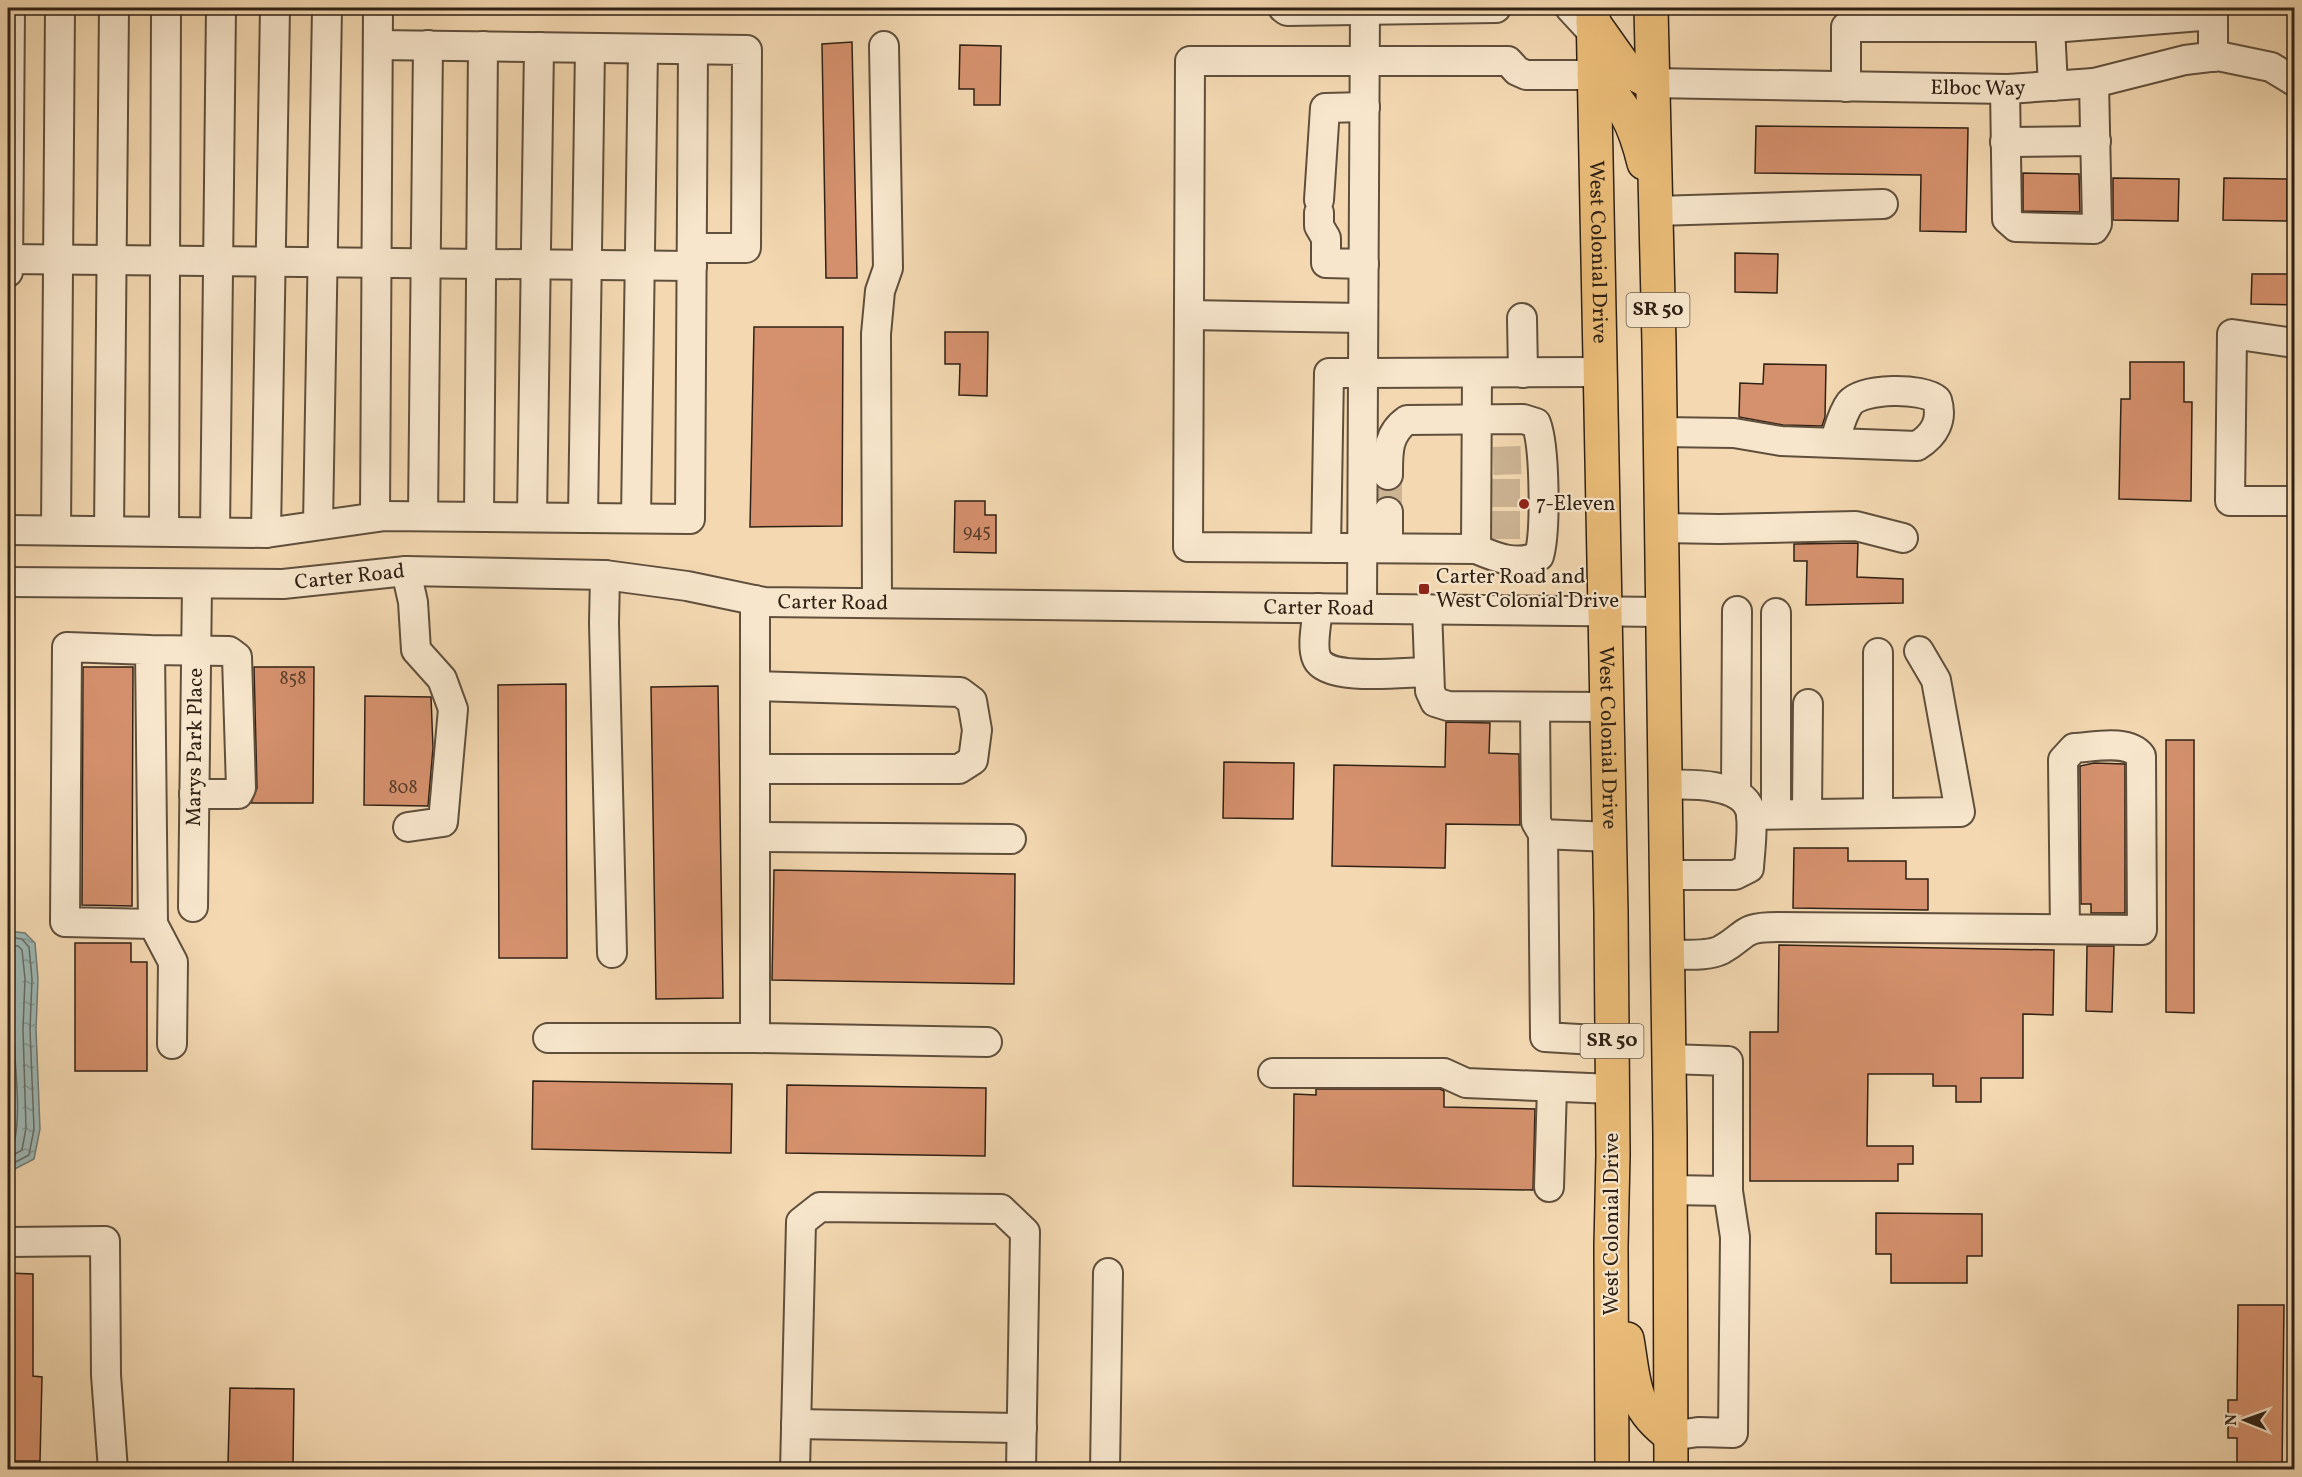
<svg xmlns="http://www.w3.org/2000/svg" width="2302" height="1477" font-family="Vollkorn,serif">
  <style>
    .water { fill: url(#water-ripples); stroke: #727c75; stroke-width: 1.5 }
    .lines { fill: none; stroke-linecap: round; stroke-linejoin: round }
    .shore { stroke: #666c65; stroke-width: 1.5 }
    .building { fill: #d5916d; stroke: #2f2115; stroke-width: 1.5 }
    .minor-tunnel { stroke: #ccb392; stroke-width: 28; stroke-dasharray: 28 14; stroke-linecap: butt }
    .minor-casing { stroke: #604f3c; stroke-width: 32 }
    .highway-casing { stroke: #2f2115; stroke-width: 36 }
    .minor { stroke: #f7e6cc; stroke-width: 28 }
    .highway { stroke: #eabc78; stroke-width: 33 }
    .poi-dot { fill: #8f2418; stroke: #f7e6cc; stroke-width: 2 }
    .labels { text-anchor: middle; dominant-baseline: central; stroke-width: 4.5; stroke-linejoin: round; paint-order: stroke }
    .number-label { font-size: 18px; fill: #583d2b }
    .shield { fill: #f7e6cc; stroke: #6b5c4c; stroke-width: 1.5 }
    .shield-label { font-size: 20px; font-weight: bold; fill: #2f2115 }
    .street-label { font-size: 21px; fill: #2f2115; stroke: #f7e6cc }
    .poi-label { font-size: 21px; fill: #2f2115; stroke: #f7e6cc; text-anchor: start }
  </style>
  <defs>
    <pattern id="water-ripples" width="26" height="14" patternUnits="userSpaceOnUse" patternTransform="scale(1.5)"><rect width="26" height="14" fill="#9eb8b5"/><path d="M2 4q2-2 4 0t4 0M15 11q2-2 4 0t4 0" fill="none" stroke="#819592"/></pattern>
  </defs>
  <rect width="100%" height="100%" fill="#f3d8b1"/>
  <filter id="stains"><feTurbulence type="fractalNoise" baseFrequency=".00333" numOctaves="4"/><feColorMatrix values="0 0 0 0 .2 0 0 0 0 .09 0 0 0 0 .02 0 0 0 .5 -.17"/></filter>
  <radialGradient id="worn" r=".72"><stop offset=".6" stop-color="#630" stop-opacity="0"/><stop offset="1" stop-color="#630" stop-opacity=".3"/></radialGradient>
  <path class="water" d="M8,931L25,933L35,943L38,979L36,1029L40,1129L34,1159L9,1172Z"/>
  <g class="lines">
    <path class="shore" d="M8,937L22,939L29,947L32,979L30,1029L34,1129L29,1155L8,1166
      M8,945L18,946L22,950L25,979L23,1029L26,1128L22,1150L8,1158
      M8,954L14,956C16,982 13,1006 14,1031C14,1068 22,1108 14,1144L8,1147"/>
  </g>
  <path class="building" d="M852,42L857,278H826L822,44Z
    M960,45L1001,46L1000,105H974V89H959Z
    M1756,126L1968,128L1966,232L1920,231L1921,175L1755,173Z
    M2023,173L2079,174L2080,212L2023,211Z
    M2113,178L2179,179L2178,221L2113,220Z
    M2224,178L2287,179V221L2223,220Z
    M1735,253L1778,254L1777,293L1735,292Z
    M2252,274H2295V305L2251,304Z
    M754,327H843L842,526L750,527Z
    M945,332H988L987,396L959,395L960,364H945Z
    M2130,362H2184V402H2192L2191,501L2119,499L2121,399H2130Z
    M1764,364L1826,365L1825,417L1822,426L1783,425L1739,417L1740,383L1763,384Z
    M955,501H985V515H996V553L954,552Z
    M1858,543L1857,577L1903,579V603L1806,605L1807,561H1794V544Z
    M83,667H133L132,906L82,905Z
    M254,667H314L313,803H251L257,788Z
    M566,684L567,958H499L498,685Z
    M718,686L723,998L656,999L651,687Z
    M365,696L431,697L433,748L428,806L364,805Z
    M1446,722L1490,723L1489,753L1519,754L1520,825L1446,824L1445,868L1332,866L1334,765L1445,767Z
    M2166,740H2194V1013L2166,1012Z
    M1224,762L1294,763L1293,819L1223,818Z
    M2094,763L2125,764V913H2091V904H2081L2080,766Z
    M1794,848H1848V861H1906V879H1928V910L1793,908Z
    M774,870L1015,874L1014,984L772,980Z
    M75,943H131V962H147V1071H75Z
    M1779,945L2054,950L2053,1015L2023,1014V1078H1981V1102H1956V1086H1933V1074H1868L1867,1146H1913V1164H1898V1181H1750V1032H1778Z
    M2087,946H2114L2112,1012L2086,1011Z
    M533,1081L732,1084L731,1153L532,1149Z
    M787,1085L986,1088L985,1156L786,1153Z
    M1316,1089H1440L1444,1091V1107L1535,1109L1533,1190L1293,1186L1294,1094L1316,1095Z
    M1876,1213L1982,1214V1256H1967V1283H1891V1254H1876Z
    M8,1273L33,1274V1376L42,1377L40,1461H8Z
    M2238,1305H2284L2282,1470H2237V1438H2228V1400H2237Z
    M230,1388L294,1389L293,1465L228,1464Z"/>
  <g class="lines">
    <path class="minor-tunnel" d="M1493,461L1523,460
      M1388,475V512
      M1492,493H1523
      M1492,525H1522"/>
    <g class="minor-casing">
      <g id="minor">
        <path d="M1283,8L1287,11L1496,8"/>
        <path d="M1570,8L1594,34"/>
        <path d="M2050,27L2053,86"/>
        <path d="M378,45L747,50L746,248H692"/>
        <path id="s1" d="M1652,83L2008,89L2094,83L2185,60L2218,56L2271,67L2294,81"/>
        <path d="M1846,87V27H2065L2213,15V57"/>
        <path d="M2005,89L2007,219L2016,227L2094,229L2097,224L2094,83"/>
        <path d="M2005,142L2096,141"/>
        <path d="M1319,200L1325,108L1365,107"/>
        <path d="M1656,211L1883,204"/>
        <path d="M1319,213V226L1326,238V263L1364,264"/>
        <path d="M8,259L692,266"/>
        <path d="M8,272L10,8"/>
        <path d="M1189,315L1363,318"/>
        <path d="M1522,318L1523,373"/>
        <path d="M2294,343L2232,334L2230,501H2294"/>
        <path d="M1477,374L1476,549L1188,547L1190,61H1508L1517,71L1526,75H1594"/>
        <path d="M1660,432L1734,433L1781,441L1917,446C1935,435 1943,420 1937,400C1922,387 1863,388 1850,403C1842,413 1838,432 1834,443"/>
        <path d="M1388,475C1388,453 1387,434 1407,420L1523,419L1536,423C1545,446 1546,532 1539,556C1517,566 1497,558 1476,549"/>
        <path d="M423,516L428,45"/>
        <path d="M479,516L483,46"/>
        <path d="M375,517L378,8"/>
        <path d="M532,517L539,47"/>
        <path d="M583,518L590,48"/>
        <path d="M636,518L643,49"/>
        <path d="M318,525L327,8"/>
        <path d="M1661,528L1719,529L1856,526L1903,538"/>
        <path d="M8,530L266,533L385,516L690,519L693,50"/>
        <path d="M56,530L60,8"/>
        <path d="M109,531L114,8"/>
        <path d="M164,531L166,8"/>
        <path d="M215,532L221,8"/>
        <path d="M266,533L275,8"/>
        <path d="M1326,548L1329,373H1363L1365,10"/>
        <path d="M1388,548V512"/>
        <path d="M406,571L413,602L416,650L442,679L453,709L443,822L408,827"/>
        <path d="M605,575L604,623L612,953"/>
        <path id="s2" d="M8,582L283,584L406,571L605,575L687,586L764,602L1663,612"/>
        <path d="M755,600V1038L987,1042"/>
        <path d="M877,602L876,334L880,291L888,268L884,46"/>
        <path d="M1318,608C1317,621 1311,647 1317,659C1328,682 1405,672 1429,672"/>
        <path d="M1362,608L1363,373L1599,372"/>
        <path d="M1427,609L1430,691L1435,702L1448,706L1606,707"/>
        <path d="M1776,613V814"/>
        <path d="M150,650L67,647L65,922L153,924L150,650L229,651L237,657L241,788L238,794H194"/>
        <path d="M1878,653V811"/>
        <path d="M1535,707L1536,822L1543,834L1609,837"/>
        <path d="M755,769H959L973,760L977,730L972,701L960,692L755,686"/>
        <path d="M1665,785C1688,784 1748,782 1751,815C1753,832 1750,851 1749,868L1735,875H1666"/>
        <path d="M1736,794L1737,611"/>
        <path d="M1807,813L1808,704"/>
        <path d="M1751,815L1960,812L1936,680L1919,651"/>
        <path d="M1543,834L1545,1037L1612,1041"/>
        <path d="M755,837L1011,839"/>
        <path id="s3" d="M193,907L197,585"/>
        <path d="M153,924L173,962L172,1044"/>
        <path d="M1668,955C1683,954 1707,957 1721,950C1748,935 1740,927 1777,927L2142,930L2141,756C2128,739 2094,747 2074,748L2063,760L2065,929"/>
        <path d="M548,1038H755"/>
        <path d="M1669,1059L1728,1061V1191L1670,1190"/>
        <path d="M1273,1073H1444L1466,1083L1613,1089"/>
        <path d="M1549,1187L1552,1087"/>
        <path d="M8,1242L105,1241L106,1375L113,1470"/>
        <path d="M796,1424L1022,1428"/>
        <path d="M1671,1436L1698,1432L1733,1433L1735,1237L1728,1191"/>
        <path d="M795,1470L801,1222L820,1207L1001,1209L1025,1232L1021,1470"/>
        <path d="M1105,1470L1108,1273"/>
      </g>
    </g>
    <g class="highway-casing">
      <g id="highway">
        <path id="s4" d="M1593,8L1611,912L1613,1155L1611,1246L1612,1470"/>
        <path d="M1651,8L1659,343L1670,1135L1671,1470"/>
        <path d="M1593,22L1627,70L1652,83"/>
        <path d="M1594,75C1624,104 1634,122 1644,163"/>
        <path d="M1627,1339C1635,1385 1631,1406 1671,1436"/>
      </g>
    </g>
    <use href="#minor" class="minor"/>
    <use href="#highway" class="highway"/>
  </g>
  <g class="poi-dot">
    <circle cx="1524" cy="504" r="6"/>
    <rect x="1418" y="583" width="12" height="12" rx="3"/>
  </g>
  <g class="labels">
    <g class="number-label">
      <text x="977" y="532">945</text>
      <text x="293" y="679">858</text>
      <text x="403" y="788">808</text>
    </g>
    <g class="shield">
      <rect x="1626.5" y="293" width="63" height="34" rx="4.5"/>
      <rect x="1580.5" y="1024" width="63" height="34" rx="4.5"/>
    </g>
    <g class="shield-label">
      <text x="1658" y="310">SR 50</text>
      <text x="1612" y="1041">SR 50</text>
    </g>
    <g class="street-label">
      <text stroke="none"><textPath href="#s1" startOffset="326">Elboc Way</textPath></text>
      <text stroke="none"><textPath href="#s4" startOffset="244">West Colonial Drive</textPath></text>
      <text stroke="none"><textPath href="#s2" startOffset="342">Carter Road</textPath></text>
      <text stroke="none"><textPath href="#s2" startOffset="828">Carter Road</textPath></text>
      <text stroke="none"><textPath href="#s2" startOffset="1314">Carter Road</textPath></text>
      <text stroke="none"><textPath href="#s4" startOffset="730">West Colonial Drive</textPath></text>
      <text stroke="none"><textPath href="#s3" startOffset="160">Marys Park Place</textPath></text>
      <text transform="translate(1612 1224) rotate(-90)">West Colonial Drive</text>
    </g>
    <g class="poi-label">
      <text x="1536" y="504">7-Eleven</text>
      <text x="1436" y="577">Carter Road and<tspan x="1436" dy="24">West Colonial Drive</tspan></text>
    </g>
  </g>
  <rect width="2302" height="1477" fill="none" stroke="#f3d8b1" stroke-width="30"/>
  <rect x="9" y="9" width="2284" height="1459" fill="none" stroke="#2f2115" stroke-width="3"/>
  <rect x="15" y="15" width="2272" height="1447" fill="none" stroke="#2f2115" stroke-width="1.5"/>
  <g transform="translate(2245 1420) rotate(271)" stroke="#f7e6cc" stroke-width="4.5" paint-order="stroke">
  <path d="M0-4.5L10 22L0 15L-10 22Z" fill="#2f2115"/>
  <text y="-9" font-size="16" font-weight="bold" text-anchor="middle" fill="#2f2115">N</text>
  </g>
  <rect width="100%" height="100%" filter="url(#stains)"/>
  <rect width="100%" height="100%" fill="url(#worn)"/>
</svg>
